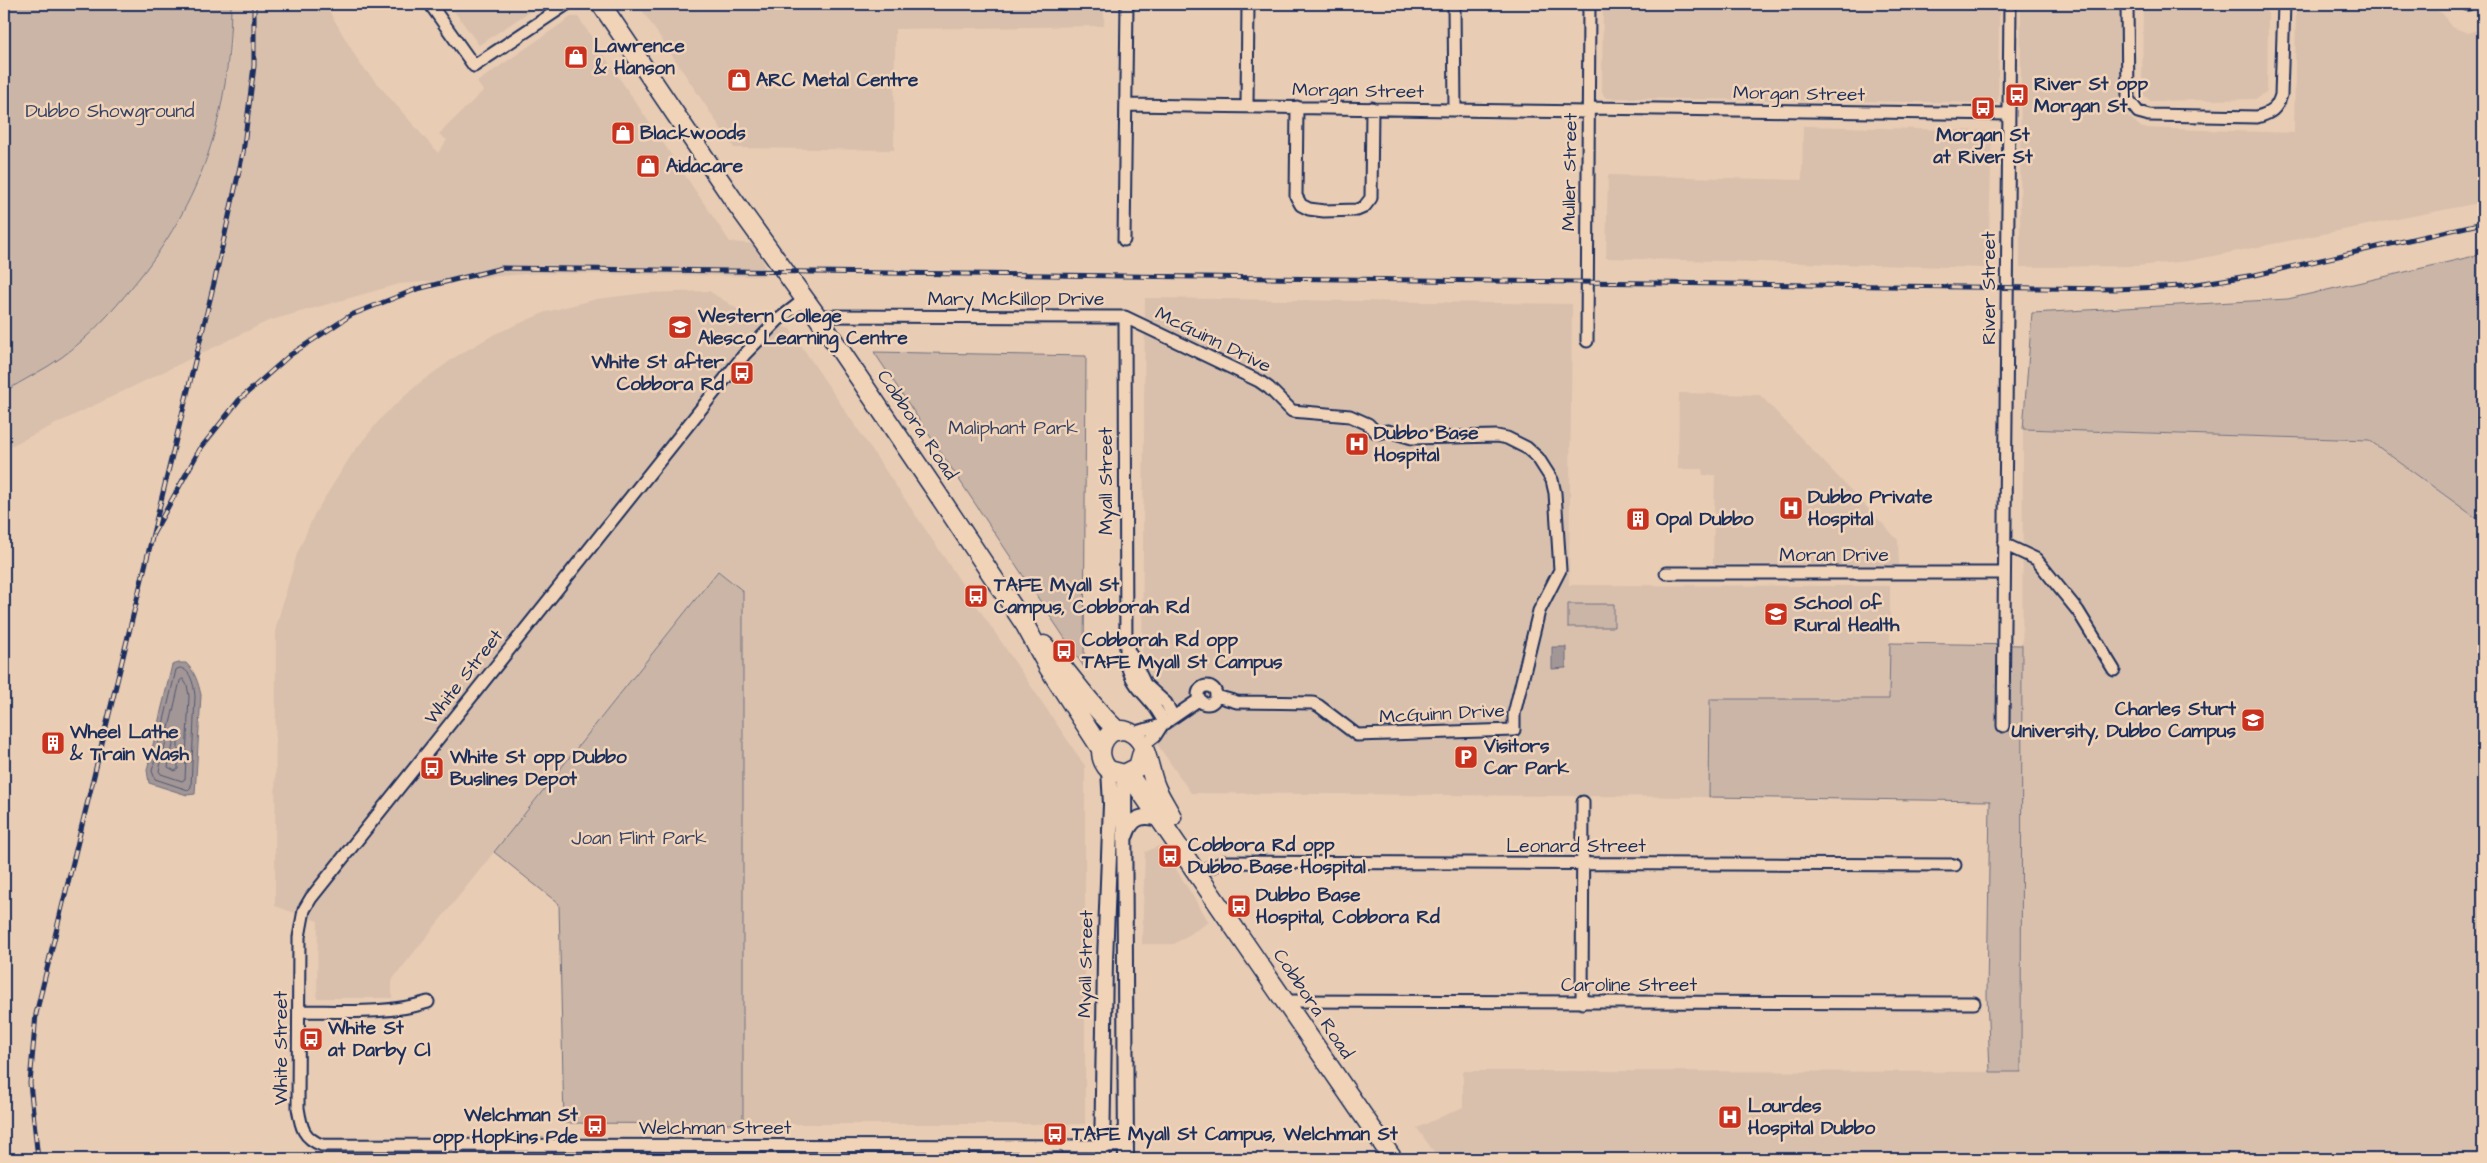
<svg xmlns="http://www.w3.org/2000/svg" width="2487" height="1163" font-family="'Architects Daughter',sans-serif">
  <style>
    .built { fill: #d9c0ad }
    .green { fill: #cab5a7; stroke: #727282 }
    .water { fill: #a29696; stroke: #6c6d80 }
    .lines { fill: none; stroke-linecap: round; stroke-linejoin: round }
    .shore { stroke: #515874; stroke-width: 1 }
    .minor-casing { stroke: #1b2f5e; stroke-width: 15 }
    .tertiary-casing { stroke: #1b2f5e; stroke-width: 18 }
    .primary-casing { stroke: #1b2f5e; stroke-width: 21 }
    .minor { stroke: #f1d3b7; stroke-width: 11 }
    .tertiary { stroke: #f1d3b7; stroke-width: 14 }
    .primary { stroke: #f1d3b7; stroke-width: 18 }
    .rail-casing { stroke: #1b2f5e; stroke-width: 5 }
    .rail { stroke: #f1d3b7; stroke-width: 3; stroke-dasharray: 9; stroke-linecap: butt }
    .labels { text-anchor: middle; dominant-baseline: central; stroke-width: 5; stroke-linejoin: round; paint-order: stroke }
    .poi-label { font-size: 19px; font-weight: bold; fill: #1b2f5e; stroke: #f1d3b7; text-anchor: start }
    .street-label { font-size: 19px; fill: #1b2f5e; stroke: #f1d3b7 }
    .park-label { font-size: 19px; fill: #354369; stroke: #f1d3b7 }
  </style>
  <rect width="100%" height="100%" fill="#e8ccb3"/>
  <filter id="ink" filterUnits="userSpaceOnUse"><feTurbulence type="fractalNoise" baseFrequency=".02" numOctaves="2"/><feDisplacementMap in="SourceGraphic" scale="10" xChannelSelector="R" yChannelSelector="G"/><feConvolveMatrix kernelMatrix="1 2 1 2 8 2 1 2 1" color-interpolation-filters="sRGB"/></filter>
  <g filter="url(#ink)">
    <path class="built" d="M231,4H325L360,64L438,153L447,140L439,134L483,91L477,82L571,17H578L730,242L755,244L763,257L766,276L536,273L399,284L268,321L4,449V392L62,356L116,306L174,229L199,181L215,134L225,87L231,45Z
      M449,4H541L479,45Z
      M638,4H1104V26L895,29L894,150L734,148Z
      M1603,4H1999L1998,103L1606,98L1602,93Z
      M2021,4H2120L2121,110L2142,128L2294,133L2296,8L2300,4L2432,8L2443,14L2452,27L2468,33L2483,28V202L2188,261L2136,266L2020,267Z
      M2149,4H2260L2268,14L2267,91L2257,99L2150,101L2142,93L2143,9Z
      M1803,126L1992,131L1988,268L1606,258L1608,175L1802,180Z
      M709,291L747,315L790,329L1085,766V1124H743V591L718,571L392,980V998H317L318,921L275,906L276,627L297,554L314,515L352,454L382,417L418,384L457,356L495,334L546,312L597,299L645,293Z
      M1145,298L1572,304L1569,585L1890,586V699H1710L1709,797L1191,793L1155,741L1185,713L1142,669Z
      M1679,393L1760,395L1898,540L1899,565L1713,564L1715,475H1703L1702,469H1678Z
      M2023,429L2369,440L2483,523V1159H1439L1417,1128L1463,1107V1071L2021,1072Z
      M1161,845L1209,922L1174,944H1142L1145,852Z"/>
    <path class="green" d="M4,4H231C230,115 203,201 132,287C112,312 88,338 62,357C44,370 23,380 4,392Z
      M2483,254V523L2369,440L2023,429L2032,313L2288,299Z
      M874,352L1086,356L1084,667Z
      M718,571L743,591V1124L564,1123L559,904L494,852Z
      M1568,604H1614V627H1568Z
      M1890,643L2022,645L2021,1072H1990L1987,995L1990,801L1709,797L1710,699H1889Z"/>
    <path class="water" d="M1552,647H1566V668L1552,669Z
      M179,663H186C195,672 198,682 201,695L195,794L187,795L149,783L147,770L172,665Z"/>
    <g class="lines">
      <path class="shore" d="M180,668C191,669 194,686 195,696L191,787L188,790L155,779L152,771L176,670Z
        M183,679L187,685L189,696L185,779L182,781L161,774L159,771L180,681Z
        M178,735V769L175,771L168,767L175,736Z"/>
      <g class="minor-casing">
        <path id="minor" d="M430,4L474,66L567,4
          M1454,4L1455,110
          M2127,4L2128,99L2138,112L2149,115L2257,117C2271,113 2277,109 2281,95L2284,4
          M2467,4H2468
          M1126,105L1589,112
          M1247,106L1248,4
          M1297,107L1296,196L1301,205L1309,209L1324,211L1357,210L1364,207L1371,198L1372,108
          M1589,108L2008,114
          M1124,240L1127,4
          M805,299L778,320L744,355L311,898L304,910L299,937L298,1108C301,1127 303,1138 322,1145L1126,1146
          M817,316L1125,317L1259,381L1269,388L1292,411L1350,416L1368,424L1377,433L1388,431L1412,438L1497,436L1507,438L1527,448L1538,458L1552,480L1555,493L1560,570L1539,611L1514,714V730L1357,735L1319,706L1313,703L1237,702L1216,696
          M1125,317L1126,661C1133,693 1153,696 1164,723
          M1587,341L1589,4
          M2004,544L2036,559L2078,611L2114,670
          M1666,573H2003
          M1128,649L1145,684L1166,703L1173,716
          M1198 695a9 9 0 1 1 18 0a9 9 0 1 1-18 0Z
          M2003,726L2010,4
          M1132,733L1162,725
          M1142,746L1155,736L1162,725L1200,699
          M1198,872L1224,862L1955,865
          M1284,1001L1974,1003
          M1582,1003L1583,802
          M299,1011C342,1011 386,1015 428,1002
          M962,1146L963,1159
          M521,1159L522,1145"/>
      </g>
      <g class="tertiary-casing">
        <path id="tertiary" d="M1124,774L1126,1159
          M1126,835C1132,816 1144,814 1162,820
          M1102,1159L1105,960L1111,804L1109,770"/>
      </g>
      <g class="primary-casing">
        <path id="primary" d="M601,4L732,198L817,316L935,490L1025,625L1048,667L1101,749
          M1044,645C1070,673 1090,706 1118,731
          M1143,749L1138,767L1124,774L1109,770C1089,750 1111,719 1133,734C1148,744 1149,771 1156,787C1160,797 1167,807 1172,817
          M1128,773L1393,1159"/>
      </g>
      <use href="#minor" class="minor"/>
      <use href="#tertiary" class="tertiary"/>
      <use href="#primary" class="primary"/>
      <g class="rail-casing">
        <path id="rail" d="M153,534L200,449L239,400L290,355L351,315L417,289L502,268L2115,289L2184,286L2255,275L2483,223
          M38,1159L30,1083L36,1014L215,279L243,153L254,66V4"/>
      </g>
      <use href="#rail" class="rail"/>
    </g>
  </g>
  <defs>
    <g id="shop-square" transform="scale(1.25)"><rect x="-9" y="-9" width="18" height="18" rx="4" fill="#c8321e" stroke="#f1d3b7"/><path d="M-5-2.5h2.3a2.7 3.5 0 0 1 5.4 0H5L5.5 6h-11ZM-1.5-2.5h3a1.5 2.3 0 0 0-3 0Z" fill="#fff"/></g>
    <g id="bus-square" transform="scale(1.25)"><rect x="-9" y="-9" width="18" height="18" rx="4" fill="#c8321e" stroke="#f1d3b7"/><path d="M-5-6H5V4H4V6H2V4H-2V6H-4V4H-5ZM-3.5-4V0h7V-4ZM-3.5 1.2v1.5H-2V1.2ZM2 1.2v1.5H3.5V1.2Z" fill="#fff"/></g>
    <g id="university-square" transform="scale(1.25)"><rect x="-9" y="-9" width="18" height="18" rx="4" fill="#c8321e" stroke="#f1d3b7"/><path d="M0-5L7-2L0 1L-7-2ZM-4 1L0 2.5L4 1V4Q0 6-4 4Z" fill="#fff"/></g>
    <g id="hospital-square" transform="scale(1.25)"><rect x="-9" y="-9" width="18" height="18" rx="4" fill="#c8321e" stroke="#f1d3b7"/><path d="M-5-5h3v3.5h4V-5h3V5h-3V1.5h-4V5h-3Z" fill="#fff"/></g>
    <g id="building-square" transform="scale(1.25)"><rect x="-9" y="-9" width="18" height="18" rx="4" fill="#c8321e" stroke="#f1d3b7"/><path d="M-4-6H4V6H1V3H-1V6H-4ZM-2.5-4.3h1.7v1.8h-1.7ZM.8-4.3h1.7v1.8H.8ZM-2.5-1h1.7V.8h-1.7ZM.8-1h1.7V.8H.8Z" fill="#fff"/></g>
    <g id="parking-square" transform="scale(1.25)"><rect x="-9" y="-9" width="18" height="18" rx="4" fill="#c8321e" stroke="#f1d3b7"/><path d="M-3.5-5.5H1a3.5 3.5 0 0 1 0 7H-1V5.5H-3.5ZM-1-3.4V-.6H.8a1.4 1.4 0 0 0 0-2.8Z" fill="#fff"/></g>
  </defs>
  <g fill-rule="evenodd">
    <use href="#shop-square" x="576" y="57"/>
    <use href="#shop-square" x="739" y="80"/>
    <use href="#bus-square" x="2017" y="95"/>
    <use href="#bus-square" x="1983" y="108"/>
    <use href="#shop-square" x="623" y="133"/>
    <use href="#shop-square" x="648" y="166"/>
    <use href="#university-square" x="680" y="327"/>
    <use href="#bus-square" x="742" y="373"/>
    <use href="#hospital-square" x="1357" y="444"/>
    <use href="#hospital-square" x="1791" y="508"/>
    <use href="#building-square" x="1638" y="519"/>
    <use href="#bus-square" x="976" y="596"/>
    <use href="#university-square" x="1776" y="614"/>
    <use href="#bus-square" x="1064" y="651"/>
    <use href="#university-square" x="2253" y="720"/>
    <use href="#building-square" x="53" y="743"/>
    <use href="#parking-square" x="1466" y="757"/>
    <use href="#bus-square" x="432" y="768"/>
    <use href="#bus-square" x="1170" y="856"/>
    <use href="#bus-square" x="1239" y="906"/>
    <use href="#bus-square" x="311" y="1039"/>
    <use href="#hospital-square" x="1730" y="1117"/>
    <use href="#bus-square" x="595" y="1126"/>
    <use href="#bus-square" x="1055" y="1134"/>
  </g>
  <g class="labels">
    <g class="poi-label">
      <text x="594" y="46">Lawrence<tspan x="594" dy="22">&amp; Hanson</tspan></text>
      <text x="756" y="80">ARC Metal Centre</text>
      <text x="2034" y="84">River St opp<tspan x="2034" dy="22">Morgan St</tspan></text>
      <text x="640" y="133">Blackwoods</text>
      <text x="1983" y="135" text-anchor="middle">Morgan St<tspan x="1983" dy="22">at River St</tspan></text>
      <text x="666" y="166">Aidacare</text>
      <text x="698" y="316">Western College<tspan x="698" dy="22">Alesco Learning Centre</tspan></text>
      <text x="724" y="362" text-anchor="end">White St after<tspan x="724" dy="22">Cobbora Rd</tspan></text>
      <text x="1374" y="433">Dubbo Base<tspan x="1374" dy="22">Hospital</tspan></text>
      <text x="1808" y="497">Dubbo Private<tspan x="1808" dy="22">Hospital</tspan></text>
      <text x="1656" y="519">Opal Dubbo</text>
      <text x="994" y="585">TAFE Myall St<tspan x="994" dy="22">Campus, Cobborah Rd</tspan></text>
      <text x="1794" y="603">School of<tspan x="1794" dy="22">Rural Health</tspan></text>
      <text x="1082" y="640">Cobborah Rd opp<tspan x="1082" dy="22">TAFE Myall St Campus</tspan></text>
      <text x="2236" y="709" text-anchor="end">Charles Sturt<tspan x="2236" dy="22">University, Dubbo Campus</tspan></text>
      <text x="70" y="732">Wheel Lathe<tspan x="70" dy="22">&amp; Train Wash</tspan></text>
      <text x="1484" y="746">Visitors<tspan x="1484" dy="22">Car Park</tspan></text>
      <text x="450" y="757">White St opp Dubbo<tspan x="450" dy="22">Buslines Depot</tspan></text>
      <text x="1188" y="845">Cobbora Rd opp<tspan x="1188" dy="22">Dubbo Base Hospital</tspan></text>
      <text x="1256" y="895">Dubbo Base<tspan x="1256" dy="22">Hospital, Cobbora Rd</tspan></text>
      <text x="328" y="1028">White St<tspan x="328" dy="22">at Darby Cl</tspan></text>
      <text x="1748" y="1106">Lourdes<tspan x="1748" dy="22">Hospital Dubbo</tspan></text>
      <text x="578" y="1115" text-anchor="end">Welchman St<tspan x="578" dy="22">opp Hopkins Pde</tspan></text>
      <text x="1072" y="1134">TAFE Myall St Campus, Welchman St</text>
    </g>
    <g class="street-label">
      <text transform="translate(1358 91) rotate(1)">Morgan Street</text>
      <text transform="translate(1799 94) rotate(1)">Morgan Street</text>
      <text transform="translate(1570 172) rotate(-89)">Muller Street</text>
      <text transform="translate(1989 288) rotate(-90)">River Street</text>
      <text x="1016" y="299">Mary McKillop Drive</text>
      <text transform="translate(1213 340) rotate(26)">McGuinn Drive</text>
      <text transform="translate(917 425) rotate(56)">Cobbora Road</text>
      <text transform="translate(1106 481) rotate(-90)">Myall Street</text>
      <text x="1834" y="555">Moran Drive</text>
      <text transform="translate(464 677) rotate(-52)">White Street</text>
      <text transform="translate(1442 714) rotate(-3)">McGuinn Drive</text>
      <text x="1576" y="846">Leonard Street</text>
      <text transform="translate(1086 964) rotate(-89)">Myall Street</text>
      <text x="1629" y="985">Caroline Street</text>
      <text transform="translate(1313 1004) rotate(56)">Cobbora Road</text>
      <text transform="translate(281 1048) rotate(-90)">White Street</text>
      <text x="715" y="1128">Welchman Street</text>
    </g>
    <g class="park-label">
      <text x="110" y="111">Dubbo Showground</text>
      <text x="1013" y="428">Maliphant Park</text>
      <text x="639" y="838">Joan Flint Park</text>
    </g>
  </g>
  <rect width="2487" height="1163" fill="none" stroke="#f1d3b7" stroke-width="20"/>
  <rect x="10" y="10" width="2467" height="1143" fill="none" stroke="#1b2f5e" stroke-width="2" filter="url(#ink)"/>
</svg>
